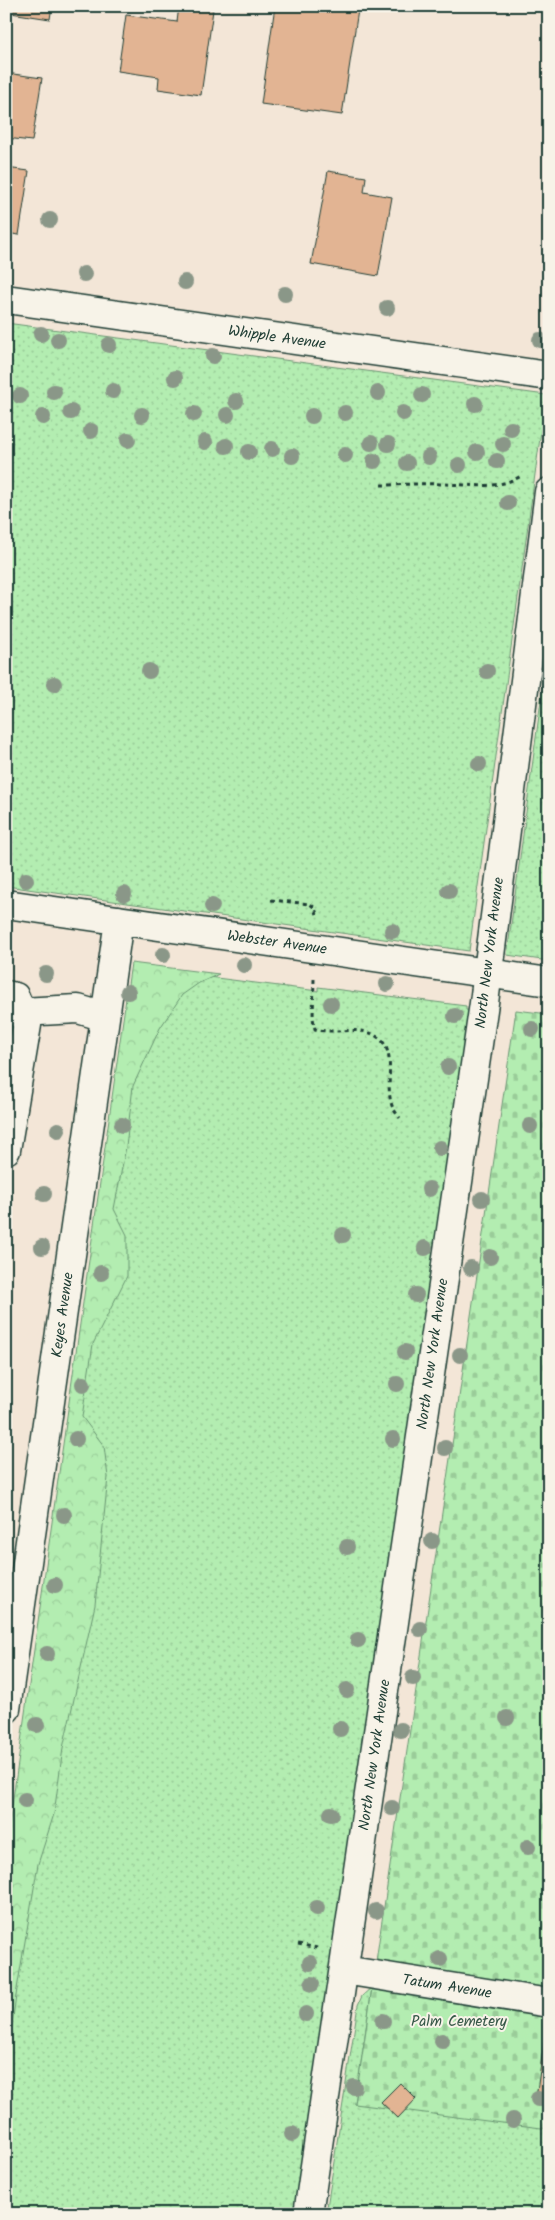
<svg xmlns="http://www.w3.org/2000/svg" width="555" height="2220" font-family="Kalam,sans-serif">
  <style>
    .grass { fill: url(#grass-dots); stroke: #699572 }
    .forest { fill: url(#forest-crowns); stroke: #699572 }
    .cemetery { fill: url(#cemetery-stones); stroke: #699572 }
    .building { fill: #e2b493; stroke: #1f3d34 }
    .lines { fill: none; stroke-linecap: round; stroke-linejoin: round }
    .minor-casing { stroke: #1f3d34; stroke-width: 31 }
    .path { stroke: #1f3d34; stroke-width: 3; stroke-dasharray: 4 4; stroke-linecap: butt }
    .minor { stroke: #f7f3e8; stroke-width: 28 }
    .tree { fill: #8a9788 }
    .labels { text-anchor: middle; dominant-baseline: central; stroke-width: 4; stroke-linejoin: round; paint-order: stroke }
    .street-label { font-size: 15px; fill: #1f3d34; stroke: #f7f3e8 }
    .park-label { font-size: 15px; fill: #355747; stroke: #f7f3e8 }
  </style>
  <defs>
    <pattern id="grass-dots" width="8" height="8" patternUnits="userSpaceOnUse" patternTransform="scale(1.25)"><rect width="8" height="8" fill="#b3edb1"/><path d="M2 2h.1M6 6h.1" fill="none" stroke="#9acc99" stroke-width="1.8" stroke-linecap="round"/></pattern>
    <pattern id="forest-crowns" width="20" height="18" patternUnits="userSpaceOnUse" patternTransform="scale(1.25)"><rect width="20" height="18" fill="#b3edb1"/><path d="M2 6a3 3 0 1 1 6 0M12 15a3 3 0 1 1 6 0" fill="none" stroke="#9acc99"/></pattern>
    <pattern id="cemetery-stones" width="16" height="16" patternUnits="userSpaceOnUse" patternTransform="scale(1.25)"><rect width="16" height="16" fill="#b3edb1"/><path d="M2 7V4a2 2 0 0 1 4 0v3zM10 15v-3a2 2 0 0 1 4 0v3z" fill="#9acc99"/></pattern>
  </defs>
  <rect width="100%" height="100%" fill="#f3e6d7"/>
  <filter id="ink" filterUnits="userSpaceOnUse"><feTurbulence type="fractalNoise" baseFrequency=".02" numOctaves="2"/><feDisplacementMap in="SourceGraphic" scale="10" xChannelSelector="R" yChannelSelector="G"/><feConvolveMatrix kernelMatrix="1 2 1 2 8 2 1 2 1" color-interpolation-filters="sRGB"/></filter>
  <g filter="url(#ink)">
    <path class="grass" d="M6,323L546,395L469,951L6,886Z
      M549,640V961L507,955Z
      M138,968L318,991V987L466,1006V1010L479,1012L296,2214H6V1881Z
      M372,1987L355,2104L549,2107V2214H326L358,2005L362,1996Z"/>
    <path class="forest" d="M131,963L219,974L199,983L182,995L160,1028L133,1086L126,1147L114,1209L127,1235V1276L93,1344L82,1417L104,1446L108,1477L95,1605L63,1748L54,1814L38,1864L17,1989L6,2067V1848Z"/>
    <path class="cemetery" d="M516,1010L549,1014V2129L355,2104Z"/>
    <path class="building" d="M12,6H52L50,19L11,13Z
      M179,6L213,10L201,95L158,89L159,77L118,71L126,15L177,22Z
      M275,6H334L358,10L342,115L261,104Z
      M6,73L42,78L32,141L6,138Z
      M6,168L29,171L19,235L6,233Z
      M328,171L366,177L364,192L392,197L378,276L311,264Z
      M544,2042L549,2043V2107L535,2105Z
      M400,2083L416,2099L398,2118L381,2102Z"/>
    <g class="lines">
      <g class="minor-casing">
        <path id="minor" d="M6,299L549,376
          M6,904L549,982
          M6,995L15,997L27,1025L6,1150
          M21,1012L78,1009L105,1017
          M6,1709L119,920
          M344,1970L549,2003
          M308,2214L484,1003L549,492"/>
      </g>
      <path class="path" d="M381,485C401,485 421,483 440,484C469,484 494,491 521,476
        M271,900L310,904L315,908L318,918
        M314,979L313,1018L315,1029C334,1035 359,1025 376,1036C398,1049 385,1082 391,1102C392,1108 396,1113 400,1118
        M298,1944L317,1948"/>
      <use href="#minor" class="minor"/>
    </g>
    <g class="tree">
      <circle cx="50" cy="220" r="8"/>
      <circle cx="84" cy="274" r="8"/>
      <circle cx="185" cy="282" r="8"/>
      <circle cx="285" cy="294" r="8"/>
      <circle cx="387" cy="308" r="8"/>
      <circle cx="41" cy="334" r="8"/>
      <circle cx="58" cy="340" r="8"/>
      <circle cx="540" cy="340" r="8"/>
      <circle cx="109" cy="345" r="8"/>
      <circle cx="213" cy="356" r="8"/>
      <circle cx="175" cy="378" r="8"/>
      <circle cx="113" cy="391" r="8"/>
      <circle cx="54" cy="392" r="8"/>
      <circle cx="378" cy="393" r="8"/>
      <circle cx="422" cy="395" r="8"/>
      <circle cx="20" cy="396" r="8"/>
      <circle cx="236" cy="401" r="8"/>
      <circle cx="475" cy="404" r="8"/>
      <circle cx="71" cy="412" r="8"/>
      <circle cx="345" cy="413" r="8"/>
      <circle cx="403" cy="413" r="8"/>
      <circle cx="194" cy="414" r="8"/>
      <circle cx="142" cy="415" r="8"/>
      <circle cx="227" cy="415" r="8"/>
      <circle cx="312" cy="416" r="8"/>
      <circle cx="43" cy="417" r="8"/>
      <circle cx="511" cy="429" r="8"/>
      <circle cx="91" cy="431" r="8"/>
      <circle cx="128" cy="440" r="8"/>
      <circle cx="205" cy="442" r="8"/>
      <circle cx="371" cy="443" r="8"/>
      <circle cx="388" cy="444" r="8"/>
      <circle cx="503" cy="444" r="8"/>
      <circle cx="226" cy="446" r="8"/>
      <circle cx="272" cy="449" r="8"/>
      <circle cx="249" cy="452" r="8"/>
      <circle cx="477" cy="452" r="8"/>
      <circle cx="345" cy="455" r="8"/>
      <circle cx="292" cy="456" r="8"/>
      <circle cx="429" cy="457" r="8"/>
      <circle cx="374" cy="461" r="8"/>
      <circle cx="497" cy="461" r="8"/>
      <circle cx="407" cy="463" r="8"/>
      <circle cx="459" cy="465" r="8"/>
      <circle cx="508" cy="503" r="8"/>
      <circle cx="149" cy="671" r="8"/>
      <circle cx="487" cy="671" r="8"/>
      <circle cx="54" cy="684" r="8"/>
      <circle cx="479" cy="764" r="8"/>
      <circle cx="26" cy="880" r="8"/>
      <circle cx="449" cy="891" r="8"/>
      <circle cx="124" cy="894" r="8"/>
      <circle cx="212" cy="906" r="8"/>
      <circle cx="392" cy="931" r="8"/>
      <circle cx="163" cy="955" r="8"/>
      <circle cx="244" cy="965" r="8"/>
      <circle cx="46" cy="974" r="8"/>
      <circle cx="387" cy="984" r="8"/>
      <circle cx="128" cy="992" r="8"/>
      <circle cx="331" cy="1004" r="8"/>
      <circle cx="455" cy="1016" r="8"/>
      <circle cx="532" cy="1029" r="8"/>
      <circle cx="448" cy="1067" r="8"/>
      <circle cx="122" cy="1125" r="8"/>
      <circle cx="530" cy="1126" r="8"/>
      <circle cx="58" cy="1130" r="8"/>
      <circle cx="440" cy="1148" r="8"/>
      <circle cx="429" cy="1189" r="8"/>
      <circle cx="44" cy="1194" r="8"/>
      <circle cx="482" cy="1199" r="8"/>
      <circle cx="343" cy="1235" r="8"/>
      <circle cx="42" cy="1247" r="8"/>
      <circle cx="425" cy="1248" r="8"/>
      <circle cx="490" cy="1257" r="8"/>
      <circle cx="471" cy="1268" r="8"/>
      <circle cx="101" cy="1273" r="8"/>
      <circle cx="416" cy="1295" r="8"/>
      <circle cx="405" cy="1352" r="8"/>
      <circle cx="460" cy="1355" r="8"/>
      <circle cx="83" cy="1384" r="8"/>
      <circle cx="397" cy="1384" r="8"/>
      <circle cx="76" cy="1439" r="8"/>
      <circle cx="393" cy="1439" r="8"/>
      <circle cx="445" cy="1448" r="8"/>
      <circle cx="64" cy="1515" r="8"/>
      <circle cx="432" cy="1541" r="8"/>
      <circle cx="347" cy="1547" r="8"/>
      <circle cx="55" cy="1585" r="8"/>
      <circle cx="420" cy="1629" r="8"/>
      <circle cx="358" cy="1640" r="8"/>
      <circle cx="47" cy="1654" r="8"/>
      <circle cx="413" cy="1678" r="8"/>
      <circle cx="347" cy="1690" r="8"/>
      <circle cx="507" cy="1718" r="8"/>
      <circle cx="37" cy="1725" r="8"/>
      <circle cx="340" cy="1729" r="8"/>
      <circle cx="401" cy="1730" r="8"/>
      <circle cx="25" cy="1800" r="8"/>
      <circle cx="392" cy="1808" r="8"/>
      <circle cx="331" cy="1814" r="8"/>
      <circle cx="528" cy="1847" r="8"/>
      <circle cx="317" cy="1908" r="8"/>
      <circle cx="376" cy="1911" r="8"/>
      <circle cx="440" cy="1959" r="8"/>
      <circle cx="310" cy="1963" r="8"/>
      <circle cx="312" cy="1984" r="8"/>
      <circle cx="306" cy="2014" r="8"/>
      <circle cx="383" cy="2021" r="8"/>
      <circle cx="442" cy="2041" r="8"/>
      <circle cx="354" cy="2087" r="8"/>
      <circle cx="538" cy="2099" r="8"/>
      <circle cx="513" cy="2120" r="8"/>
      <circle cx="292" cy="2134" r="8"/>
    </g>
  </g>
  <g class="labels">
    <g class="street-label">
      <text transform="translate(277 338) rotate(8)">Whipple Avenue</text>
      <text transform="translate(277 943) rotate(8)">Webster Avenue</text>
      <text transform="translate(490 953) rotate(-83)">North New York Avenue</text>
      <text transform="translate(63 1315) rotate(-82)">Keyes Avenue</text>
      <text transform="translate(433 1354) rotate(-82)">North New York Avenue</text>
      <text transform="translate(375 1755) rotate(-82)">North New York Avenue</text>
      <text transform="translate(447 1987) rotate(9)">Tatum Avenue</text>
    </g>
    <g class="park-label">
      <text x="459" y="2022">Palm Cemetery</text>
    </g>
  </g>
  <rect width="555" height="2220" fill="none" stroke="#f7f3e8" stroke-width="25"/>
  <rect x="12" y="12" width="530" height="2195" fill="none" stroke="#1f3d34" stroke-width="2" filter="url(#ink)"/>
</svg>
